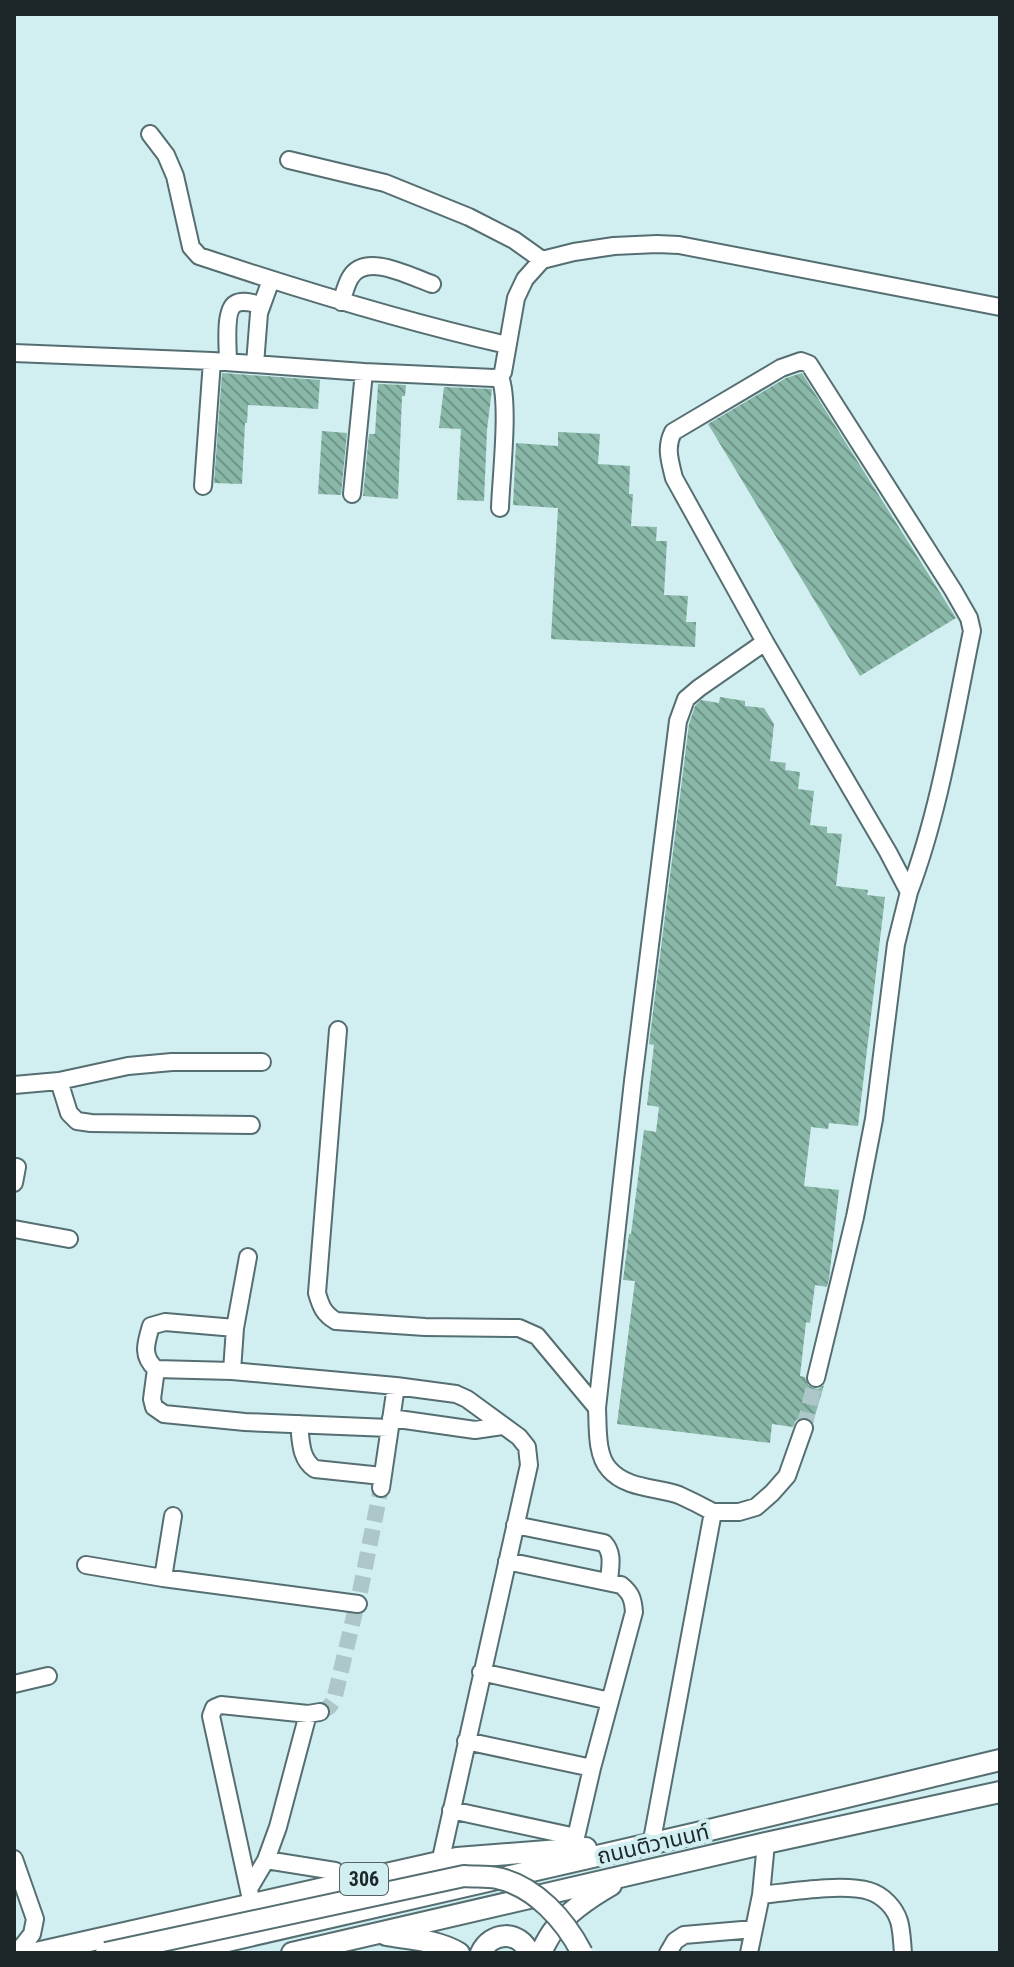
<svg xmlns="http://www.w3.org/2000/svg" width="1014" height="1967" font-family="'Roboto Condensed','Noto Sans Thai',sans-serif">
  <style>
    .building { fill: url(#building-back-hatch) }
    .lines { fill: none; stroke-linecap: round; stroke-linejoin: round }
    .minor-tunnel { stroke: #adc6c8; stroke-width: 16; stroke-dasharray: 16 8; stroke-linecap: butt }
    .minor-casing { stroke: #556e71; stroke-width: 20 }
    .major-casing { stroke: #556e71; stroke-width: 24 }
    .minor { stroke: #fff; stroke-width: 16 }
    .major { stroke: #fff; stroke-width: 20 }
    .major-bridge-casing { stroke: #556e71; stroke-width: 24; stroke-linecap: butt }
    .major-bridge { stroke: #fff; stroke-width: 20 }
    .labels { text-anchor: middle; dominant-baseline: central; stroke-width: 8; stroke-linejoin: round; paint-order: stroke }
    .shield { fill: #d1eef0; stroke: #536365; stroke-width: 2 }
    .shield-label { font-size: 20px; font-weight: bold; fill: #1d2729 }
    .street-label { font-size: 22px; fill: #1d2729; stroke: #d1eef0 }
  </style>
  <defs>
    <pattern id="building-back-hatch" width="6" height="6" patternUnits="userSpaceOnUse" patternTransform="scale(2)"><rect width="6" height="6" fill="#89b7a8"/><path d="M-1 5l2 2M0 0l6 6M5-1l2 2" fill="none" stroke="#6f9589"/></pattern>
  </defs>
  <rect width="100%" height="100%" fill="#d1eef0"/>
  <path class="building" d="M222,373L320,380L318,409L248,405L247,423H245L242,484L214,483Z
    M802,373L956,618L860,676L708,424L786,378Z
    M378,384L406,385L405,396H402L398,499L363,496L369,434H375Z
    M444,387L492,389L487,430L484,501L457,500L461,429L439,428Z
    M322,431L347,433L341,495L318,494Z
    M558,432L600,434L598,464L630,466L629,494H633L631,526L657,527L656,541H667L664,595L688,596L686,622H696L695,647L551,639L558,508L513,505L516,443L558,446Z
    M720,697L745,701V706L764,708L774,724L770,761L786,763L785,770L800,772L798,789L814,791L810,825L827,827V833L842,834L836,886L868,890L867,895L885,897L858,1126L829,1123L828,1129L811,1127L804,1186L839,1190L829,1279L827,1287L815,1285L810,1323L806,1322L800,1376L805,1377L808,1385L813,1388L818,1389L824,1385L813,1422L808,1418L803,1417L796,1420L793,1427L772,1424L770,1443L617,1424L635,1281L623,1280L629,1234H631L644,1130L656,1132L659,1107L647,1105L654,1045L649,1044L689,724L695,706L701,700L719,703Z"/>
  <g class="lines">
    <path class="minor-tunnel" d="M804,1428L816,1378
      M360,1592L381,1488
      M320,1712L329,1707L334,1700L355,1612"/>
    <g class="minor-casing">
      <path id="minor" d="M150,134L166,155L175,176L191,247L199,256C301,290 402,321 507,345
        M289,160L385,183L469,217L514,240L542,260
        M341,302C344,294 346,285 350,278C365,251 411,277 432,284
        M14,353L212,361L364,372L494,378L500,377L503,372L516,298L525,279L542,260L574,252L614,246L657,244L679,245L1000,307
        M228,362C228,349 224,311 235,304C243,299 254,304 262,305
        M255,364L259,313L271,280
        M203,486L212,361
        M352,494L364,372
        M500,508C501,477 510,402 500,377
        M338,1030L317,1293C321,1307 324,1314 336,1321L425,1327L519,1328L537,1336L597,1408
        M59,1081L69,1113L77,1121L91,1123L251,1125
        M14,1085L59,1081L128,1066L172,1062H262
        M14,1183L17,1167
        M14,1229L69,1239
        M248,1257L235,1328L232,1371L396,1386L456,1394L467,1399L519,1437L527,1447L529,1465L440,1863
        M156,1369L152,1399L154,1407L164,1414L245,1422L389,1428
        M232,1371L156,1369C141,1356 146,1343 151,1326L165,1322L235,1328
        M816,1378L855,1217L874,1119L896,944L909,892L888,852L765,642L674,478C670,461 665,448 673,432L781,368L801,361L809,364L953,590L969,618L972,631C954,718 940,810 909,892
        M391,1418L475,1430L502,1426
        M299,1424C301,1441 300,1459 315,1469L382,1476
        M381,1488L396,1386
        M713,1512C702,1506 690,1500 679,1495C656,1487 626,1489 609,1469C596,1455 598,1427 597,1408L633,1081L678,721L686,699L699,688L765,642
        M515,1525L604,1543C614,1554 610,1567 609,1581
        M507,1561L621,1585C631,1593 633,1599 634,1612L592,1768L576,1837V1850
        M86,1565L163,1578L358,1604
        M163,1578L173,1516
        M481,1672L610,1701
        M14,1684L48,1676
        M466,1741L592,1768
        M451,1810L576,1837
        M652,1840L713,1512H739L756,1507L772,1493L787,1476L804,1428
        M14,1859L35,1919L32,1934L17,1953
        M266,1860L335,1871
        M250,1887L266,1860L278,1827L308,1714
        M761,1895C789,1892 843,1883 869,1891C883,1895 895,1908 899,1921C902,1931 902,1943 903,1953
        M252,1904L211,1716L214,1708L221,1705L308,1714L320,1712
        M668,1953L675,1941L684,1935L754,1929
        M749,1953L761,1895L766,1843"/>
    </g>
    <g class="major-casing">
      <path id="major" d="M386,1935C410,1939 437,1940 459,1953
        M36,1953L457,1858L586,1848
        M175,1953L697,1833L1000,1760
        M292,1953L766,1843L1000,1792
        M481,1953C491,1931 520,1930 529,1953
        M540,1953C545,1946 548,1937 554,1930C569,1911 590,1897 611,1885"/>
    </g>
    <use href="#minor" class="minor"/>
    <use href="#major" class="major"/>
    <g class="major-bridge-casing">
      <path id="major-bridge" d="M106,1953L464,1876C475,1877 486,1876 497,1878C535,1886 565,1920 582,1953"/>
    </g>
    <use href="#major-bridge" class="major-bridge"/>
  </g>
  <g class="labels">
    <rect class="shield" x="340" y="1863" width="48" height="32" rx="6"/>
    <g class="shield-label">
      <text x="364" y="1879">306</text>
    </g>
    <g class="street-label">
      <text transform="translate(653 1844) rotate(-13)">ถนนติวานนท์</text>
    </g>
  </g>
  <rect width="1014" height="1967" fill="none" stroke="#1d2729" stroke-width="32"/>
</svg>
